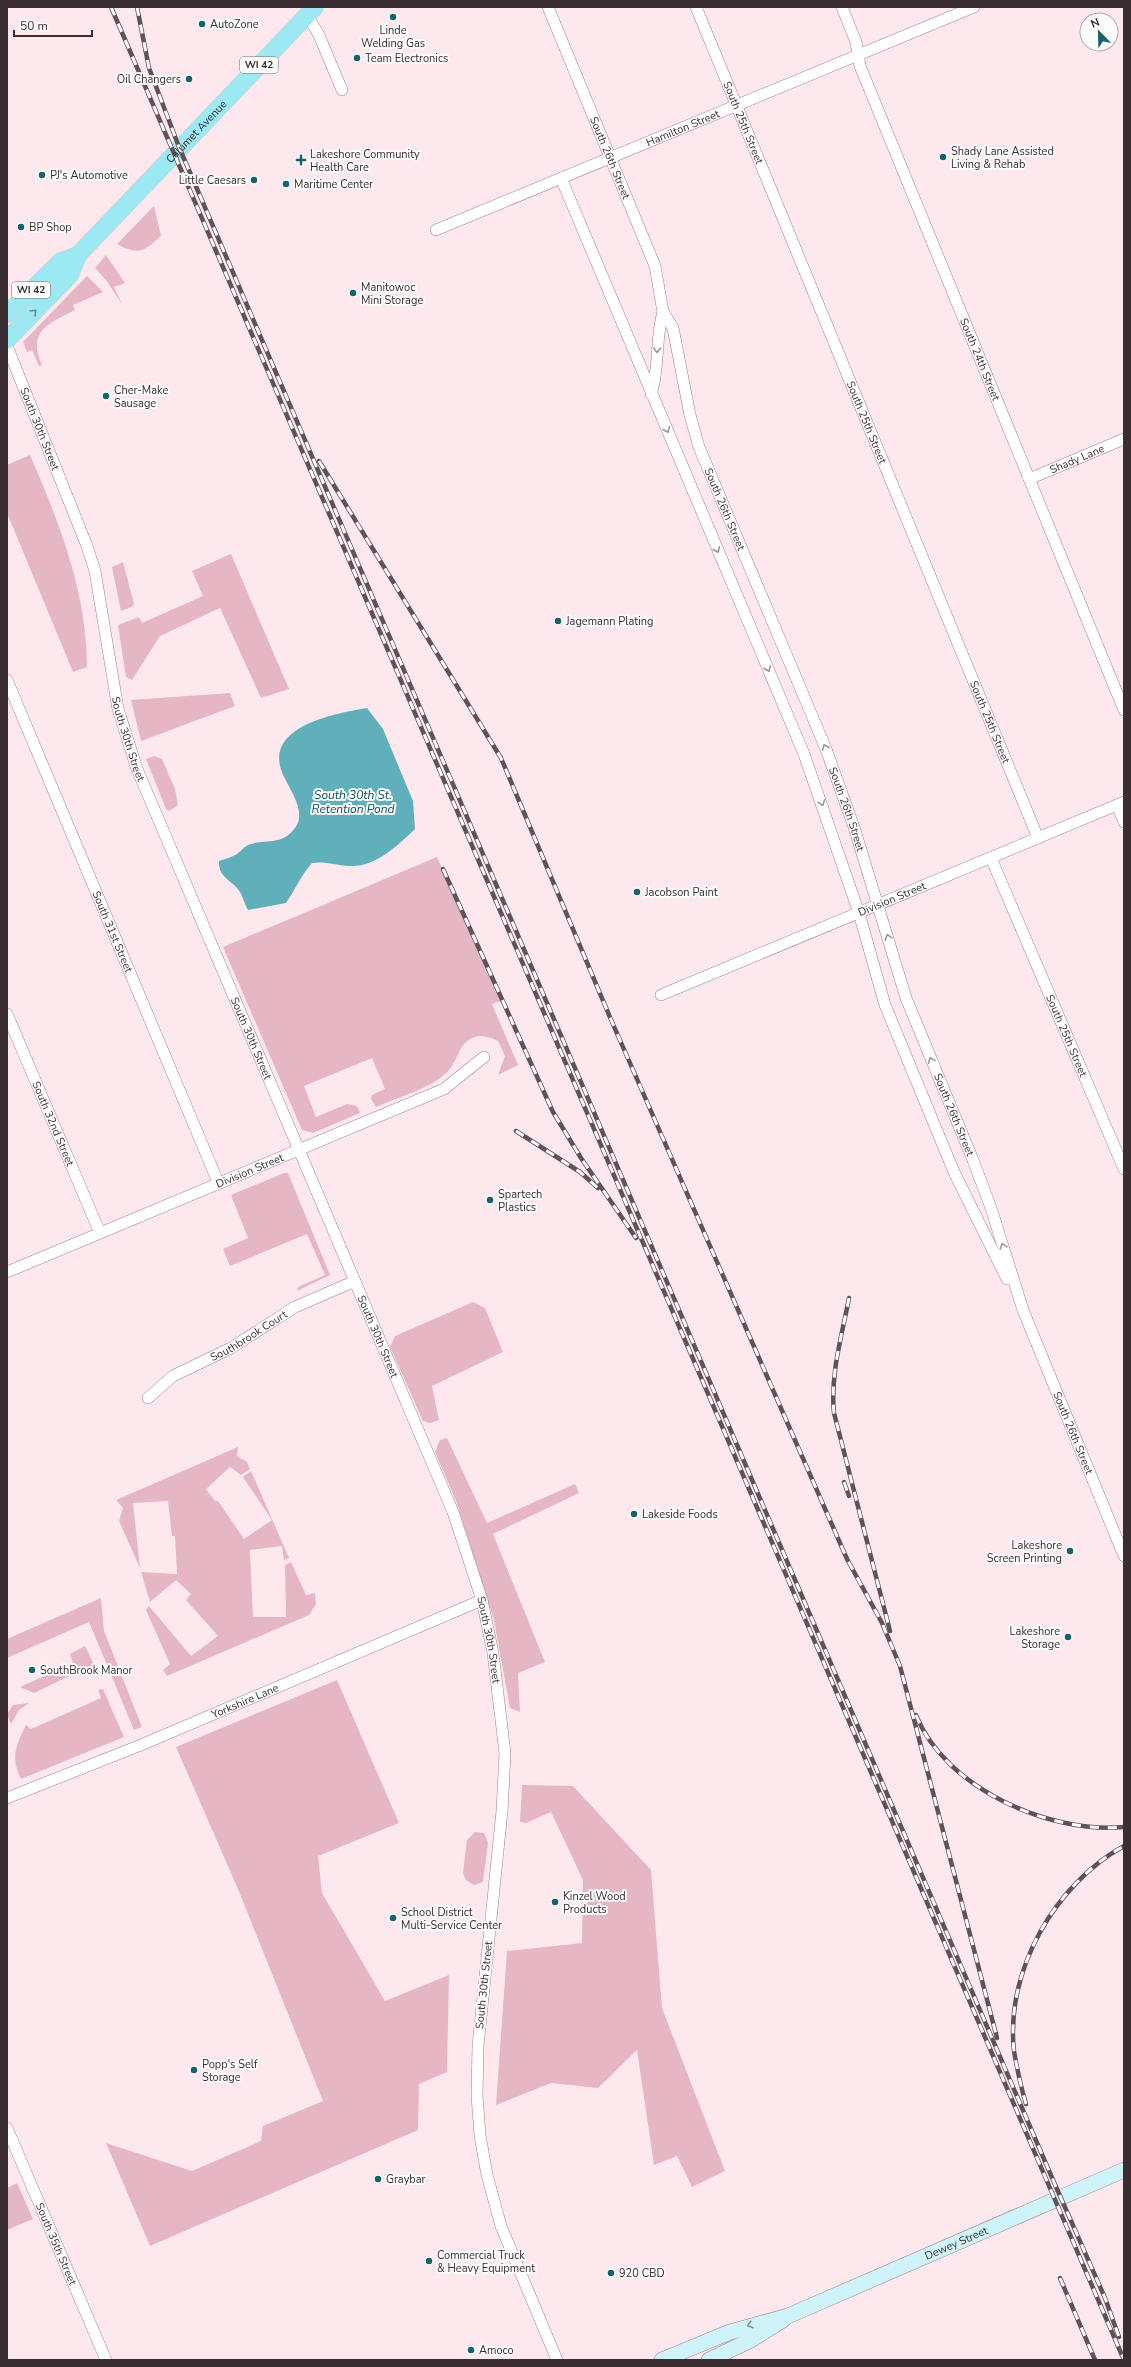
<svg xmlns="http://www.w3.org/2000/svg" width="1131" height="2367" font-family="'Nunito Sans',sans-serif">
  <style>
    .green { fill: #e5b7c5 }
    .water { fill: #60b0bc }
    .lines { fill: none; stroke-linecap: round; stroke-linejoin: round }
    .street-casing { stroke: #9f818a; stroke-width: 12 }
    .secondary-casing { stroke: #9f818a; stroke-width: 16 }
    .primary-casing { stroke: #d0cdce; stroke-width: 18 }
    .street { stroke: #fff; stroke-width: 11 }
    .secondary { stroke: #cef4f9; stroke-width: 15 }
    .primary { stroke: #9ce8f3; stroke-width: 17 }
    .rail-casing { stroke: #605256; stroke-width: 4.5 }
    .rail { stroke: #fbfbfb; stroke-width: 3; stroke-dasharray: 9; stroke-linecap: butt }
    .oneway { stroke: #6c8b92 }
    .oneway2 { stroke: #9d9698 }
    .oneway3 { stroke: #849196 }
    .poi-dot { fill: #16636d; stroke: #fbfbfb; stroke-width: 1.5 }
    .labels { text-anchor: middle; dominant-baseline: central; stroke-width: 4; stroke-linejoin: round; paint-order: stroke }
    .shield { fill: #fbfbfb; stroke: #756c6e; stroke-width: 1 }
    .shield-label { font-size: 10px; font-weight: bold; fill: #3b2e32 }
    .poi-label { font-size: 11px; fill: #3b2e32; stroke: #fbfbfb; text-anchor: start }
    .street-label { font-size: 11px; fill: #3b2e32; stroke: #fbfbfb }
    .water-label { font-size: 12px; font-style: italic; fill: #0a535c; stroke: #fbfbfb }
  </style>
  <rect width="100%" height="100%" fill="#fde8ee"/>
  <path class="green" d="M154,206L161,236C144,251 139,256 117,244Z
    M106,255L125,283L114,287L122,304L106,280L95,268Z
    M87,276L103,292L73,305L75,310C48,324 27,331 42,365L39,366L32,350L27,352L23,342Z
    M30,455C59,522 87,592 87,667L73,672L7,513V465Z
    M231,554L289,689L261,698L220,608L160,636L132,680L126,677L118,625L139,617L142,623L203,596L192,571Z
    M123,562L134,604L132,607L121,611L112,567Z
    M230,693L235,706L141,741L131,700Z
    M154,756L162,759L175,789L178,805L169,811L166,809L146,759Z
    M437,857L501,1001L492,1004L518,1065L498,1075L505,1056L498,1041C489,1037 482,1034 472,1038C458,1044 457,1065 445,1074C427,1090 398,1097 376,1107L371,1099L372,1095L385,1089L372,1058L304,1086L316,1117L347,1104L357,1106L360,1113L313,1133L302,1130L223,947Z
    M284,1173H288L330,1275L297,1291L298,1287L325,1275L307,1234L230,1266L223,1249L248,1238L231,1195Z
    M473,1302L485,1308L503,1352L432,1386L439,1420L430,1423L423,1421L390,1347L395,1336Z
    M447,1438L487,1523L575,1484L579,1493L493,1534L545,1662L518,1673L520,1712L510,1708L494,1620L456,1501L435,1452L440,1440Z
    M238,1447L237,1456L247,1462L250,1469L241,1475L230,1467L206,1489L215,1501H218L244,1539L272,1520L243,1477L251,1471L289,1558L284,1560L282,1546L250,1550L253,1617H286L285,1565L291,1562L306,1595L315,1593L316,1604L309,1615L167,1676L163,1670L170,1664L146,1610L149,1606L191,1656L218,1636L186,1600L191,1594L176,1580L150,1602L141,1572L177,1574L175,1536H172L168,1501L133,1503L140,1568L119,1521L123,1508L116,1500Z
    M101,1598L104,1631L142,1727L134,1730L89,1622L7,1658V1639Z
    M85,1646L98,1673L92,1676L88,1667L34,1693L20,1687L73,1663L70,1654Z
    M337,1680L399,1823L318,1856L322,1893L385,2001L449,1975L447,2072L419,2084L418,2130L150,2246L106,2143L192,2171L261,2141L263,2126L323,2101L238,1889L176,1747Z
    M103,1689L124,1737L21,1779C10,1757 16,1746 26,1725L31,1729L101,1698L98,1690Z
    M29,1703L19,1710L11,1724L7,1714L13,1705Z
    M522,1785L573,1786L651,1870L662,2008L725,2171L692,2187L677,2156L654,2165L637,2050L598,2088L551,2083L496,2105L507,1951L582,1943L583,1880L551,1812L526,1823L520,1822Z
    M475,1832L484,1833L488,1843L483,1882L474,1885L466,1880L463,1873L467,1840Z
    M17,2183L33,2219L7,2230V2188Z"/>
  <path class="water" d="M367,708L383,729L413,801L415,829C398,845 375,868 349,866C335,865 325,861 312,863C301,875 295,890 286,903L248,910C244,904 243,895 238,889C229,879 218,876 219,861C225,859 233,857 238,853C241,851 244,847 248,845C264,838 281,847 295,828C309,809 284,784 280,766C271,724 339,713 367,708Z"/>
  <g class="lines">
    <g class="street-casing">
      <g id="street">
        <path id="s1" d="M548,7L655,266L663,312L673,328L690,415L699,447L826,749L854,827L906,998L973,1160L991,1208L1023,1310L1124,1556"/>
        <path id="s2" d="M696,7L1038,838"/>
        <path id="s3" d="M842,7L856,42L860,66L1124,710"/>
        <path d="M307,15L319,35L342,90"/>
        <path d="M561,178L804,754L859,913L885,1005L954,1172L1007,1279"/>
        <path id="s4" d="M436,230L974,7"/>
        <path id="s5" d="M7,346L87,546L95,571L118,709L137,769L453,1512L482,1600L493,1653L505,1753L502,1811L478,2046L477,2096L480,2135L487,2175L501,2226L557,2360"/>
        <path d="M651,394C660,367 655,339 663,312"/>
        <path id="s6" d="M1029,479L1124,439"/>
        <path id="s7" d="M7,680L218,1182"/>
        <path d="M1117,805L1124,822"/>
        <path id="s8" d="M991,858L1124,1169"/>
        <path id="s9" d="M661,995L1124,802"/>
        <path id="s10" d="M7,1014L100,1233"/>
        <path id="s11" d="M7,1272L444,1089L484,1057"/>
        <path id="s12" d="M148,1398L173,1376L231,1348L295,1307L355,1281"/>
        <path id="s13" d="M7,1798L141,1745L482,1600"/>
        <path id="s14" d="M7,2128L106,2360"/>
      </g>
    </g>
    <g class="secondary-casing">
      <g id="secondary">
        <path id="s15" d="M662,2360L730,2332L788,2316L1124,2170"/>
        <path d="M709,2360L751,2340L783,2320"/>
      </g>
    </g>
    <g class="primary-casing">
      <g id="primary">
        <path d="M7,314L61,261L78,255"/>
        <path id="s16" d="M7,340L70,275L78,255L315,7"/>
      </g>
    </g>
    <use href="#street" class="street"/>
    <use href="#secondary" class="secondary"/>
    <use href="#primary" class="primary"/>
    <g class="rail-casing">
      <path id="rail" d="M111,7L1124,2360
        M137,7L149,68L179,147L1053,2180L1105,2298L1119,2337
        M319,461L501,758L612,1022L847,1559L882,1623L900,1666L997,2038
        M443,869L553,1112L581,1158L636,1238
        M516,1131L580,1172L598,1188
        M849,1298C842,1335 830,1375 834,1413L890,1631
        M844,1482L849,1496
        M916,1715C945,1788 1049,1834 1124,1827
        M1026,2104C1021,2087 1017,2069 1014,2051C1005,1971 1055,1884 1124,1846
        M1060,2278L1095,2360"/>
    </g>
    <use href="#rail" class="rail"/>
  </g>
  <defs><path id="oneway-chevron" d="M-2-3.5L2.5 0L-2 3.5" fill="none" stroke-width="1.6" stroke-linecap="round" stroke-linejoin="round"/></defs>
  <use class="oneway" href="#oneway-chevron" transform="translate(34 312) rotate(-46)"/>
  <g class="oneway2">
    <use href="#oneway-chevron" transform="translate(657 350) rotate(92)"/>
    <use href="#oneway-chevron" transform="translate(667 430) rotate(67)"/>
    <use href="#oneway-chevron" transform="translate(717 550) rotate(67)"/>
    <use href="#oneway-chevron" transform="translate(768 669) rotate(67)"/>
    <use href="#oneway-chevron" transform="translate(825 747) rotate(-112)"/>
    <use href="#oneway-chevron" transform="translate(822 803) rotate(69)"/>
    <use href="#oneway-chevron" transform="translate(888 937) rotate(-107)"/>
    <use href="#oneway-chevron" transform="translate(931 1060) rotate(-112)"/>
    <use href="#oneway-chevron" transform="translate(1003 1246) rotate(-107)"/>
  </g>
  <use class="oneway3" href="#oneway-chevron" transform="translate(750 2325) rotate(163)"/>
  <g class="poi-dot">
    <circle cx="393" cy="17" r="4"/>
    <circle cx="202" cy="24" r="4"/>
    <circle cx="357" cy="58" r="4"/>
    <circle cx="189" cy="79" r="4"/>
    <circle cx="943" cy="157" r="4"/>
    <path d="M299 154h4v4h4v4h-4v4h-4v-4h-4v-4h4z"/>
    <circle cx="42" cy="175" r="4"/>
    <circle cx="254" cy="180" r="4"/>
    <circle cx="286" cy="184" r="4"/>
    <circle cx="21" cy="227" r="4"/>
    <circle cx="353" cy="293" r="4"/>
    <circle cx="106" cy="396" r="4"/>
    <circle cx="558" cy="621" r="4"/>
    <circle cx="637" cy="892" r="4"/>
    <circle cx="490" cy="1200" r="4"/>
    <circle cx="634" cy="1514" r="4"/>
    <circle cx="1070" cy="1551" r="4"/>
    <circle cx="1068" cy="1637" r="4"/>
    <circle cx="32" cy="1670" r="4"/>
    <circle cx="555" cy="1902" r="4"/>
    <circle cx="393" cy="1918" r="4"/>
    <circle cx="194" cy="2070" r="4"/>
    <circle cx="378" cy="2179" r="4"/>
    <circle cx="429" cy="2261" r="4"/>
    <circle cx="611" cy="2273" r="4"/>
    <circle cx="471" cy="2350" r="4"/>
  </g>
  <g class="labels">
    <g class="shield">
      <rect x="240" y="57" width="38" height="16" rx="3"/>
      <rect x="12" y="282" width="38" height="16" rx="3"/>
    </g>
    <g class="shield-label">
      <text x="259" y="65">WI 42</text>
      <text x="31" y="290">WI 42</text>
    </g>
    <g class="poi-label">
      <text x="210" y="24">AutoZone</text>
      <text x="393" y="30" text-anchor="middle">Linde<tspan x="393" dy="13">Welding Gas</tspan></text>
      <text x="365" y="58">Team Electronics</text>
      <text x="181" y="79" text-anchor="end">Oil Changers</text>
      <text x="951" y="151">Shady Lane Assisted<tspan x="951" dy="13">Living &amp; Rehab</tspan></text>
      <text x="310" y="154">Lakeshore Community<tspan x="310" dy="13">Health Care</tspan></text>
      <text x="50" y="175">PJ's Automotive</text>
      <text x="246" y="180" text-anchor="end">Little Caesars</text>
      <text x="294" y="184">Maritime Center</text>
      <text x="29" y="227">BP Shop</text>
      <text x="361" y="287">Manitowoc<tspan x="361" dy="13">Mini Storage</tspan></text>
      <text x="114" y="390">Cher-Make<tspan x="114" dy="13">Sausage</tspan></text>
      <text x="566" y="621">Jagemann Plating</text>
      <text x="645" y="892">Jacobson Paint</text>
      <text x="498" y="1194">Spartech<tspan x="498" dy="13">Plastics</tspan></text>
      <text x="642" y="1514">Lakeside Foods</text>
      <text x="1062" y="1545" text-anchor="end">Lakeshore<tspan x="1062" dy="13">Screen Printing</tspan></text>
      <text x="1060" y="1631" text-anchor="end">Lakeshore<tspan x="1060" dy="13">Storage</tspan></text>
      <text x="40" y="1670">SouthBrook Manor</text>
      <text x="563" y="1896">Kinzel Wood<tspan x="563" dy="13">Products</tspan></text>
      <text x="401" y="1912">School District<tspan x="401" dy="13">Multi-Service Center</tspan></text>
      <text x="202" y="2064">Popp's Self<tspan x="202" dy="13">Storage</tspan></text>
      <text x="386" y="2179">Graybar</text>
      <text x="437" y="2255">Commercial Truck<tspan x="437" dy="13">&amp; Heavy Equipment</tspan></text>
      <text x="619" y="2273">920 CBD</text>
      <text x="479" y="2350">Amoco</text>
    </g>
    <g class="street-label">
      <text stroke="none"><textPath href="#s2" startOffset="125">South 25th Street</textPath></text>
      <text stroke="none"><textPath href="#s4" startOffset="267">Hamilton Street</textPath></text>
      <text stroke="none"><textPath href="#s16" startOffset="283">Calumet Avenue</textPath></text>
      <text stroke="none"><textPath href="#s1" startOffset="163">South 26th Street</textPath></text>
      <text stroke="none"><textPath href="#s3" startOffset="379">South 24th Street</textPath></text>
      <text stroke="none"><textPath href="#s2" startOffset="449">South 25th Street</textPath></text>
      <text stroke="none"><textPath href="#s5" startOffset="89">South 30th Street</textPath></text>
      <text stroke="none"><textPath href="#s6" startOffset="52">Shady Lane</textPath></text>
      <text stroke="none"><textPath href="#s1" startOffset="535">South 26th Street</textPath></text>
      <text stroke="none"><textPath href="#s2" startOffset="773">South 25th Street</textPath></text>
      <text stroke="none"><textPath href="#s5" startOffset="413">South 30th Street</textPath></text>
      <text stroke="none"><textPath href="#s1" startOffset="859">South 26th Street</textPath></text>
      <text stroke="none"><textPath href="#s9" startOffset="250">Division Street</textPath></text>
      <text stroke="none"><textPath href="#s7" startOffset="273">South 31st Street</textPath></text>
      <text stroke="none"><textPath href="#s8" startOffset="193">South 25th Street</textPath></text>
      <text stroke="none"><textPath href="#s5" startOffset="737">South 30th Street</textPath></text>
      <text stroke="none"><textPath href="#s1" startOffset="1183">South 26th Street</textPath></text>
      <text stroke="none"><textPath href="#s10" startOffset="119">South 32nd Street</textPath></text>
      <text stroke="none"><textPath href="#s11" startOffset="263">Division Street</textPath></text>
      <text stroke="none"><textPath href="#s12" startOffset="119">Southbrook Court</textPath></text>
      <text stroke="none"><textPath href="#s5" startOffset="1061">South 30th Street</textPath></text>
      <text stroke="none"><textPath href="#s1" startOffset="1523">South 26th Street</textPath></text>
      <text stroke="none"><textPath href="#s5" startOffset="1385">South 30th Street</textPath></text>
      <text stroke="none"><textPath href="#s13" startOffset="257">Yorkshire Lane</textPath></text>
      <text transform="translate(484 1985) rotate(-84)">South 30th Street</text>
      <text stroke="none"><textPath href="#s15" startOffset="317">Dewey Street</textPath></text>
      <text stroke="none"><textPath href="#s14" startOffset="126">South 35th Street</textPath></text>
    </g>
    <g class="water-label">
      <text x="353" y="795">South 30th St.<tspan x="353" dy="14">Retention Pond</tspan></text>
    </g>
  </g>
  <rect width="1131" height="2367" fill="none" stroke="#3b2e32" stroke-width="16"/>
  <g transform="translate(1099 32) rotate(337)"><circle r="19" fill="#fbfbfb" stroke="#aea9ab"/>
  <path d="M0-3L7 15L0 10L-7 15Z" fill="#16636d"/>
  <text y="-6" font-size="11" font-weight="bold" text-anchor="middle" fill="#3b2e32">N</text>
  </g>
  <path d="M14 30v6h78v-6" fill="none" stroke="#3b2e32" stroke-width="2"/>
  <text x="20" y="30" font-size="12" fill="#3b2e32" stroke="#fbfbfb" stroke-width="3" paint-order="stroke">50 m</text>
</svg>
